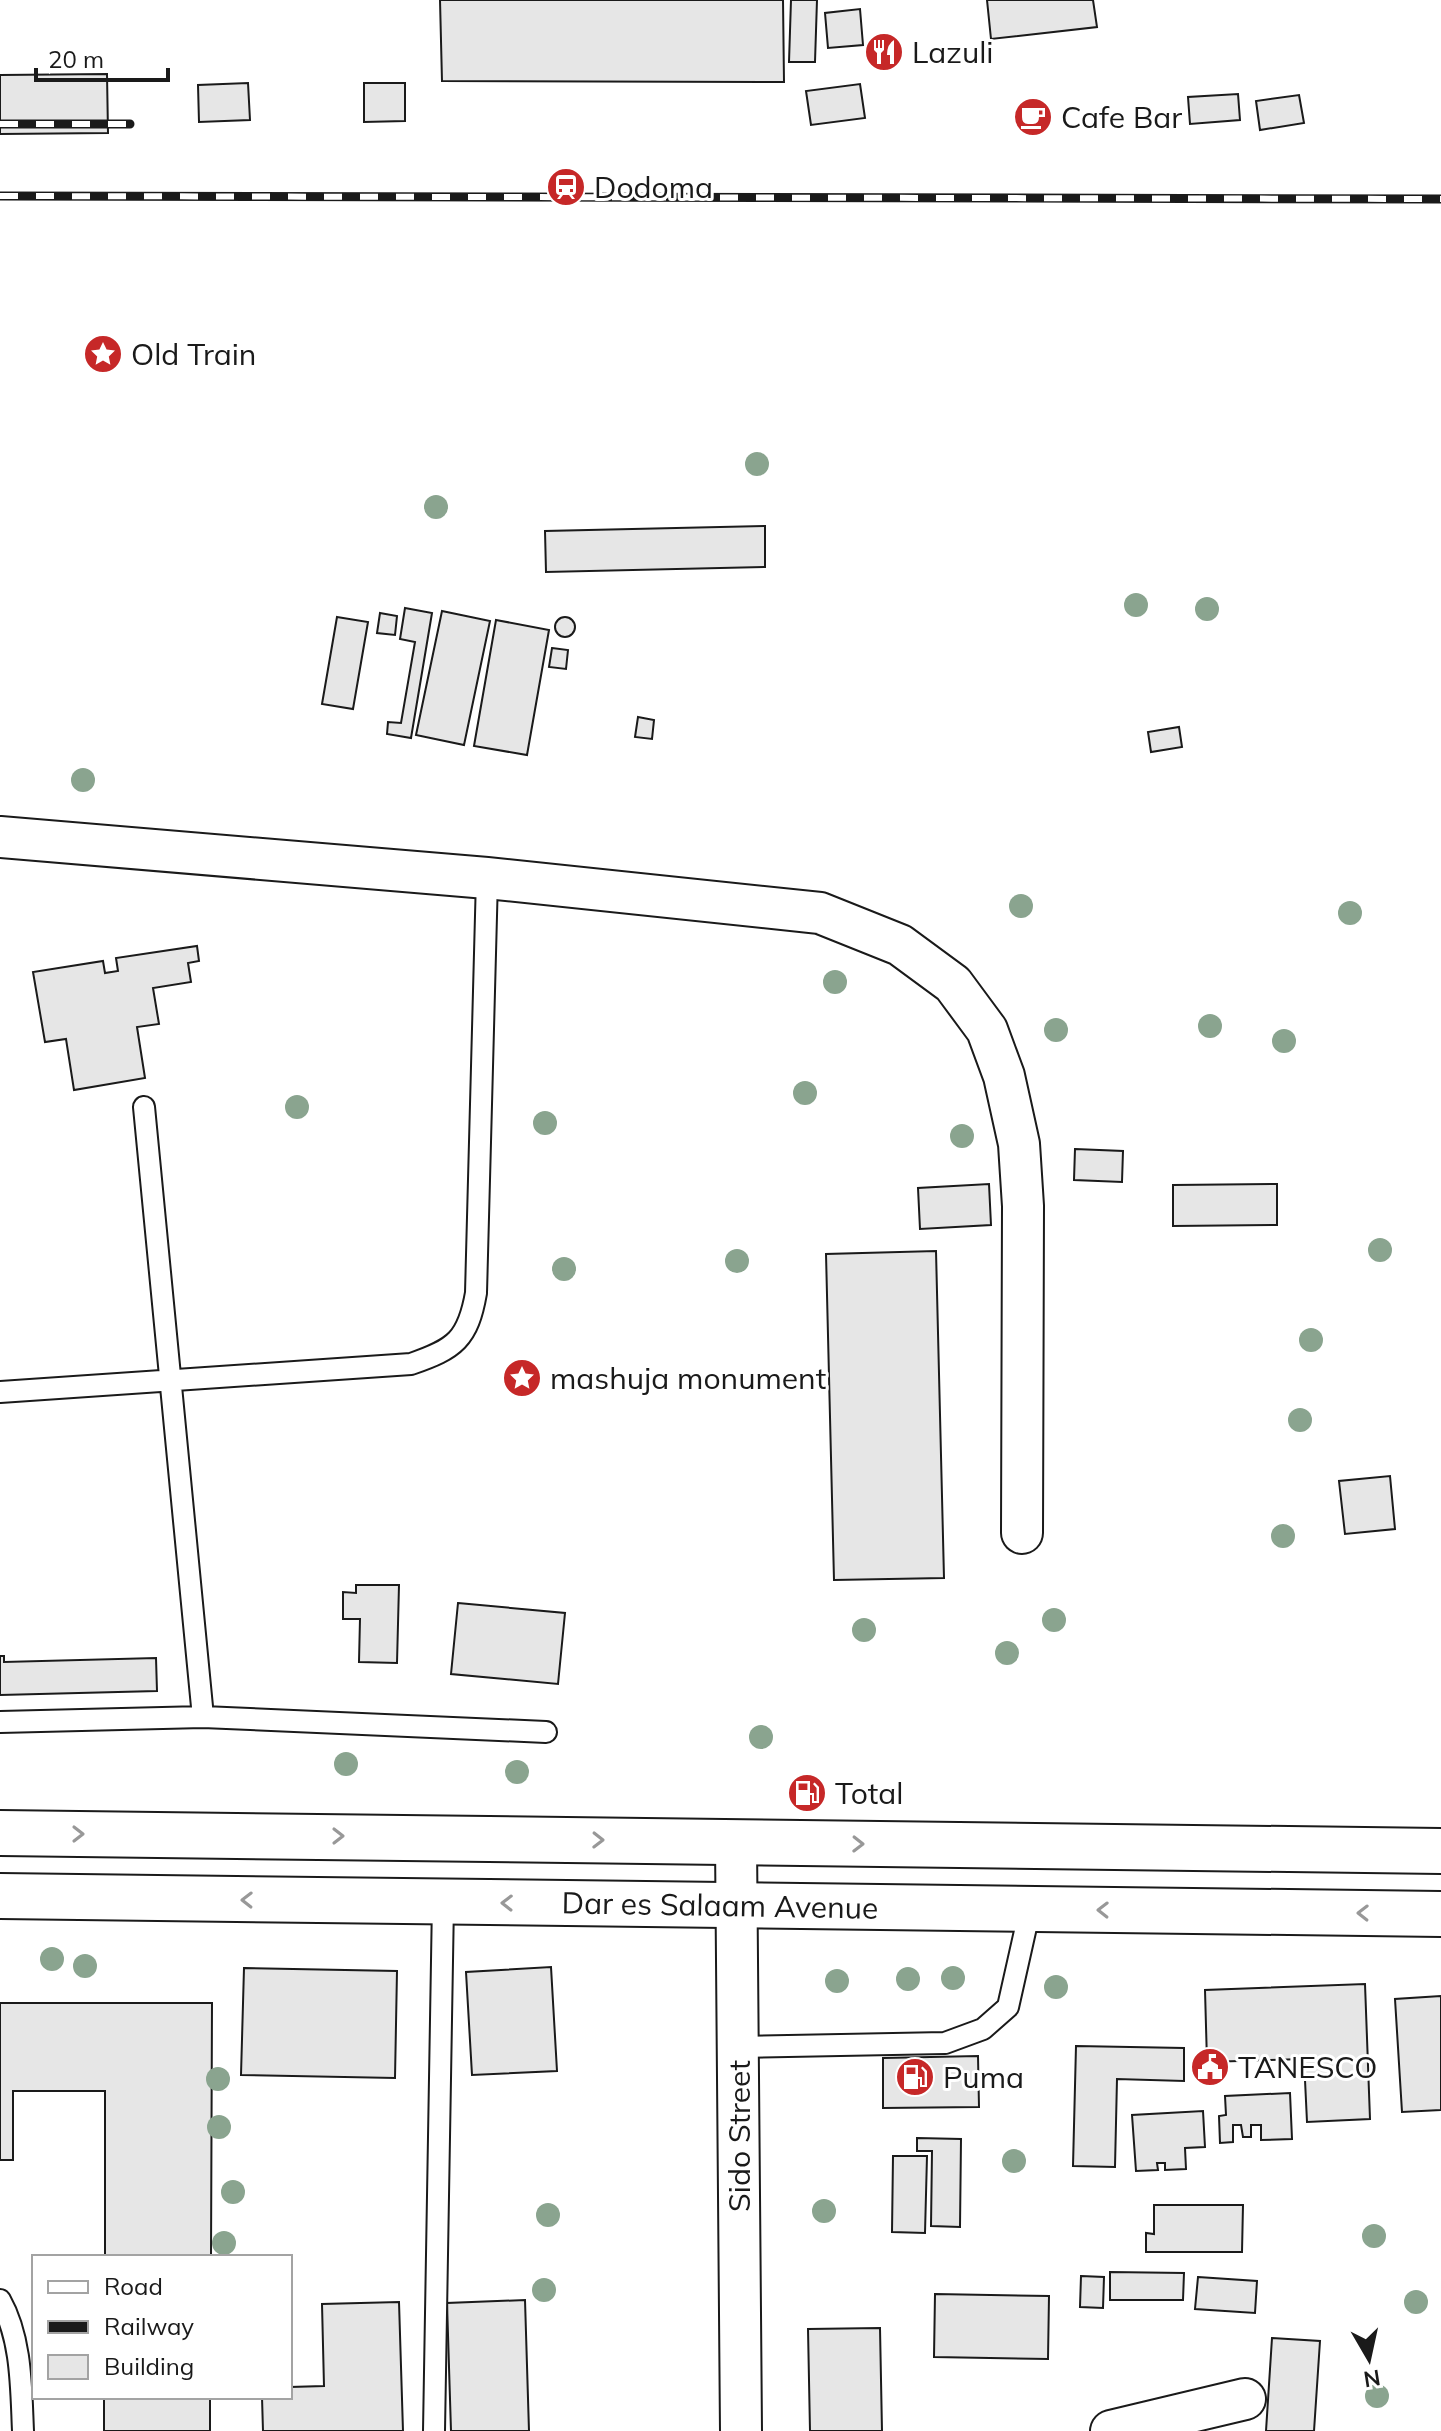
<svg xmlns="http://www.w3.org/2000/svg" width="1441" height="2431" font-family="Mulish,sans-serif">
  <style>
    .building { fill: #e6e6e6; stroke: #1a1a1a; stroke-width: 2 }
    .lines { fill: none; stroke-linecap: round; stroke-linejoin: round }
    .lane-casing { stroke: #1a1a1a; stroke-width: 24 }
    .street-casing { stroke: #1a1a1a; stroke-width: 44 }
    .highway-casing { stroke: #1a1a1a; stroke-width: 48 }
    .lane { stroke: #fff; stroke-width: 20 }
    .street { stroke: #fff; stroke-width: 40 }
    .highway { stroke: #fff; stroke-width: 44 }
    .rail-casing { stroke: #1a1a1a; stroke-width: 9 }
    .rail { stroke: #fff; stroke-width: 6; stroke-dasharray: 18; stroke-linecap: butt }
    .tree { fill: #8aa48f }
    .oneway { stroke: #989898 }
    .labels { text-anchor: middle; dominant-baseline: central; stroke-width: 6; stroke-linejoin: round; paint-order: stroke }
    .poi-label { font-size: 30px; fill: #1a1a1a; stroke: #fff; text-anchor: start }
    .street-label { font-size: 30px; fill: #1a1a1a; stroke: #fff }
  </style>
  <rect width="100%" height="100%" fill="#fff"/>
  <path class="building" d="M440,0H783L784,82L442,81Z
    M791,0H817L815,62H789Z
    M987,0H1093L1097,27L991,39Z
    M860,9L863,45L828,48L825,13Z
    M107,74L108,133L0,134V75Z
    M248,83L250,120L199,122L198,85Z
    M364,83H405V121L364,122Z
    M860,84L865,118L811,125L806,91Z
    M1238,94L1240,120L1190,124L1188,97Z
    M1299,95L1304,123L1260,130L1256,101Z
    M765,526V567L546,572L545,531Z
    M405,608L432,613L411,738L387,734L388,722L401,723L415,642L400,639Z
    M442,611L490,621L464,745L416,735Z
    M380,613L397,616L395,635L377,633Z
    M555 627a10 10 0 1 1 20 0a10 10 0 1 1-20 0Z
    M337,617L368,622L353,709L322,704Z
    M496,620L549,630L527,755L474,746Z
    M552,648L568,650L566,669L549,667Z
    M638,717L654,720L652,739L635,737Z
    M1179,727L1182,747L1151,752L1148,732Z
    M197,946L199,961L188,963L191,982L153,988L159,1024L137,1027L145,1078L74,1090L66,1039L45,1042L33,972L103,961L105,973L118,971L116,958Z
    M1075,1149L1123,1151L1122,1182L1074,1180Z
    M989,1184L991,1225L920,1229L918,1188Z
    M1277,1184V1225L1173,1226V1185Z
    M936,1251L944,1578L834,1580L826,1254Z
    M1390,1476L1395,1529L1345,1534L1339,1481Z
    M356,1585H399L397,1663L359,1662L360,1619H343V1592L356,1593Z
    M458,1603L565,1613L558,1684L451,1674Z
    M0,1656H4V1662L156,1658L157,1691L0,1695Z
    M551,1967L557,2071L472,2075L466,1972Z
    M244,1968L397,1971L395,2078L241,2075Z
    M1365,1984L1370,2119L1307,2122L1304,2059L1207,2062L1205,1990Z
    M1441,1996V2110L1402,2112L1395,1999Z
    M0,2003H212L211,2257H105V2091H13V2160H0Z
    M1076,2046L1184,2048V2081L1117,2079L1115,2167L1073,2166Z
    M978,2056L979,2107L883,2108V2058Z
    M1290,2093L1292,2139L1261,2140V2125H1251V2137H1243L1241,2125H1233V2142L1220,2143L1219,2116L1226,2115L1225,2096Z
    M1203,2111L1205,2147L1185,2148L1186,2169L1165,2170V2163H1157L1158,2170L1136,2171L1132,2115Z
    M917,2138L961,2139L960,2227L931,2226L932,2151H917Z
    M893,2156H927L925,2233L892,2232Z
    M1154,2205H1243L1242,2252H1146V2233L1154,2234Z
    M1110,2272L1184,2273L1183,2300H1110Z
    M1081,2276L1104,2277L1103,2308L1080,2307Z
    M1198,2277L1257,2281L1255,2313L1195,2309Z
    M935,2294L1049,2296L1048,2359L934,2357Z
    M525,2300L529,2431H451L447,2303Z
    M399,2302L403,2431H263L262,2397H290V2387L324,2386L322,2304Z
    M880,2328L882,2431H810L808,2329Z
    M1272,2338L1320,2341L1314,2431H1266Z
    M104,2397H210V2431H104Z"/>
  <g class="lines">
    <g class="lane-casing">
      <path id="lane" d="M144,1107L203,1717
        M0,1392L411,1364C455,1349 468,1339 476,1293L487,878
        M0,1722L203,1717L546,1732
        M738,2047L945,2043L983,2029L1008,2007L1030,1909
        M0,2300C22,2339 21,2388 23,2431
        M434,2431L443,1902"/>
    </g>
    <g class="street-casing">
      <path id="street" d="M0,837L487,878L820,913L900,945L953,984L987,1030L1004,1076L1019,1144L1023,1206L1022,1533
        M736,1842L741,2431
        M1111,2431L1245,2399"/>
    </g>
    <g class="highway-casing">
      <path id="highway" d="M0,1833L1441,1851
        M0,1896L1441,1914"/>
    </g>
    <use href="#lane" class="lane"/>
    <use href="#street" class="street"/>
    <use href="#highway" class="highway"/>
    <g class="rail-casing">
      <path id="rail" d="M0,124H130
        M0,196L1441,199"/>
    </g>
    <use href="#rail" class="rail"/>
  </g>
  <g class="tree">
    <circle cx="757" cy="464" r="12"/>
    <circle cx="436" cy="507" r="12"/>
    <circle cx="1136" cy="605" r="12"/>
    <circle cx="1207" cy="609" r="12"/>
    <circle cx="83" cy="780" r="12"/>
    <circle cx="1021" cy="906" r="12"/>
    <circle cx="1350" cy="913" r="12"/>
    <circle cx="835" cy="982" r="12"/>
    <circle cx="1210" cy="1026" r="12"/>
    <circle cx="1056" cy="1030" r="12"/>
    <circle cx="1284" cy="1041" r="12"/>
    <circle cx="805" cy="1093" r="12"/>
    <circle cx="297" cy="1107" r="12"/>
    <circle cx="545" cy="1123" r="12"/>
    <circle cx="962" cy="1136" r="12"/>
    <circle cx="1380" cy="1250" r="12"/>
    <circle cx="737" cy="1261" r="12"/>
    <circle cx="564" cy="1269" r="12"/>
    <circle cx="1311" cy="1340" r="12"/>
    <circle cx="1300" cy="1420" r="12"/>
    <circle cx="1283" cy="1536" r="12"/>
    <circle cx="1054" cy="1620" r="12"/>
    <circle cx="864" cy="1630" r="12"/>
    <circle cx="1007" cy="1653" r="12"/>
    <circle cx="761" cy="1737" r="12"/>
    <circle cx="346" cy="1764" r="12"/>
    <circle cx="517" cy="1772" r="12"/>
    <circle cx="52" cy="1959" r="12"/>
    <circle cx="85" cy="1966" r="12"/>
    <circle cx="953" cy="1978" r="12"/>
    <circle cx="908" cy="1979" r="12"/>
    <circle cx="837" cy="1981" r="12"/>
    <circle cx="1056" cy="1987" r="12"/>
    <circle cx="218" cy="2079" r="12"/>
    <circle cx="219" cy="2127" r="12"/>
    <circle cx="1014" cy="2161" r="12"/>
    <circle cx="233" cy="2192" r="12"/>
    <circle cx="824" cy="2211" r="12"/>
    <circle cx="548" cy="2215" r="12"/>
    <circle cx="1374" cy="2236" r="12"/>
    <circle cx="224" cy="2243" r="12"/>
    <circle cx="544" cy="2290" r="12"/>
    <circle cx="1416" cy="2302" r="12"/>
    <circle cx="1377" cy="2396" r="12"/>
  </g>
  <defs><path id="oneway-chevron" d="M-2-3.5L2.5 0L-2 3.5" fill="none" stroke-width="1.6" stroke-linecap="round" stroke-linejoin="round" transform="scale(2)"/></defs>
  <g class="oneway">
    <use href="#oneway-chevron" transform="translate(78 1834)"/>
    <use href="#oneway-chevron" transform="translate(338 1836)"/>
    <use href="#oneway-chevron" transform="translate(598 1840) rotate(1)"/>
    <use href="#oneway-chevron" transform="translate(858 1844) rotate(1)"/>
    <use href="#oneway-chevron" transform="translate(247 1900) rotate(-179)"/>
    <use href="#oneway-chevron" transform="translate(507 1903) rotate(-179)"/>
    <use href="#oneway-chevron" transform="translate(1103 1910) rotate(-179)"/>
    <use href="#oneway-chevron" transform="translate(1363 1913) rotate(-179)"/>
  </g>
  <defs>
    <g id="restaurant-disc" transform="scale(2)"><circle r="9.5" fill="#c62828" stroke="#fff"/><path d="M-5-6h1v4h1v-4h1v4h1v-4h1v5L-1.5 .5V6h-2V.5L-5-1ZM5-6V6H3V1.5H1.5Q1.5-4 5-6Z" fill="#fff"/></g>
    <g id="cafe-disc" transform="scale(2)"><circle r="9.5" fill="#c62828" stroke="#fff"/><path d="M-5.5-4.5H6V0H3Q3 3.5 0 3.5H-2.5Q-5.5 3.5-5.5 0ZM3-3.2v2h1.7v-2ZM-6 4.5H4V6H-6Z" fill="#fff"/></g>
    <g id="station-disc" transform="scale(2)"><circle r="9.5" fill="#c62828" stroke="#fff"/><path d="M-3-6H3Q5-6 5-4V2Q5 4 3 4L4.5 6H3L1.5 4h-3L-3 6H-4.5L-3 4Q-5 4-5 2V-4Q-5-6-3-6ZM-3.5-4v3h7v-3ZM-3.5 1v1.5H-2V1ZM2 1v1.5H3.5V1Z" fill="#fff"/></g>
    <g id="sight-disc" transform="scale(2)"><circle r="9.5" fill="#c62828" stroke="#fff"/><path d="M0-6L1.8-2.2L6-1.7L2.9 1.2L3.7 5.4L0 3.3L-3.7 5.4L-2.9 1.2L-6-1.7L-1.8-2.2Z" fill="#fff"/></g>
    <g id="fuel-disc" transform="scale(2)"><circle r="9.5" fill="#c62828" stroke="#fff"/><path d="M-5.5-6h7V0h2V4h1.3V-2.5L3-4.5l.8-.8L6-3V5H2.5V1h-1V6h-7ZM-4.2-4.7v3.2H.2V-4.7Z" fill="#fff"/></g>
    <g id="civic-disc" transform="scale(2)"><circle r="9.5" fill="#c62828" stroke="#fff"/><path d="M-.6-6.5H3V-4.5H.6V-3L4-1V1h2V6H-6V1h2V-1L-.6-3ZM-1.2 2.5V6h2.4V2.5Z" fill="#fff"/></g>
  </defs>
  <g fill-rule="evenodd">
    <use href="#restaurant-disc" x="884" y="52"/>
    <use href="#cafe-disc" x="1033" y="117"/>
    <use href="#station-disc" x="566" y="187"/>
    <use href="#sight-disc" x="103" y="354"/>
    <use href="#sight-disc" x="522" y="1378"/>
    <use href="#fuel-disc" x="807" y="1793"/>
    <use href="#civic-disc" x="1210" y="2067"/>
    <use href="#fuel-disc" x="915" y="2077"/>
  </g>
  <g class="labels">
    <g class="poi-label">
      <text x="912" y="52">Lazuli</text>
      <text x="1061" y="117">Cafe Bar</text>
      <text x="594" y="187">Dodoma</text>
      <text x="131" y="354">Old Train</text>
      <text x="550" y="1378">mashuja monument</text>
      <text x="835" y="1793">Total</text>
      <text x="1238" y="2067">TANESCO</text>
      <text x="943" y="2077">Puma</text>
    </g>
    <g class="street-label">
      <text transform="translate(720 1905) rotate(1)">Dar es Salaam Avenue</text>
      <text transform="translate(739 2136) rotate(-90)">Sido Street</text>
    </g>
  </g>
  <rect x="32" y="2255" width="260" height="144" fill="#ffffff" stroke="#a3a3a3" stroke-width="2"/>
  <rect x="48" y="2281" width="40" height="12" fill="#ffffff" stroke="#a3a3a3" stroke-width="2"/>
  <text x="104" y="2295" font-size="24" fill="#1a1a1a">Road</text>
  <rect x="48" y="2321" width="40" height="12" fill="#1a1a1a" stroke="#a3a3a3" stroke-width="2"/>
  <text x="104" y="2335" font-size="24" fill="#1a1a1a">Railway</text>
  <rect x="48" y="2355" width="40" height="24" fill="#e6e6e6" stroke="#a3a3a3" stroke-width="2"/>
  <text x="104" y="2375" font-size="24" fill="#1a1a1a">Building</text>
  <g transform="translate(1369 2359) rotate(171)" stroke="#ffffff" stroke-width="6" paint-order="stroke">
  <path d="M0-6L14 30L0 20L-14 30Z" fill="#1a1a1a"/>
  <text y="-12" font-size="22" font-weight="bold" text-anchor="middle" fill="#1a1a1a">N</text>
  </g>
  <path d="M36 68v12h132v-12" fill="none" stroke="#1a1a1a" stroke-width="4"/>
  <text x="48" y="68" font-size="24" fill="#1a1a1a" stroke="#ffffff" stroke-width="6" paint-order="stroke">20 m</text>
</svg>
